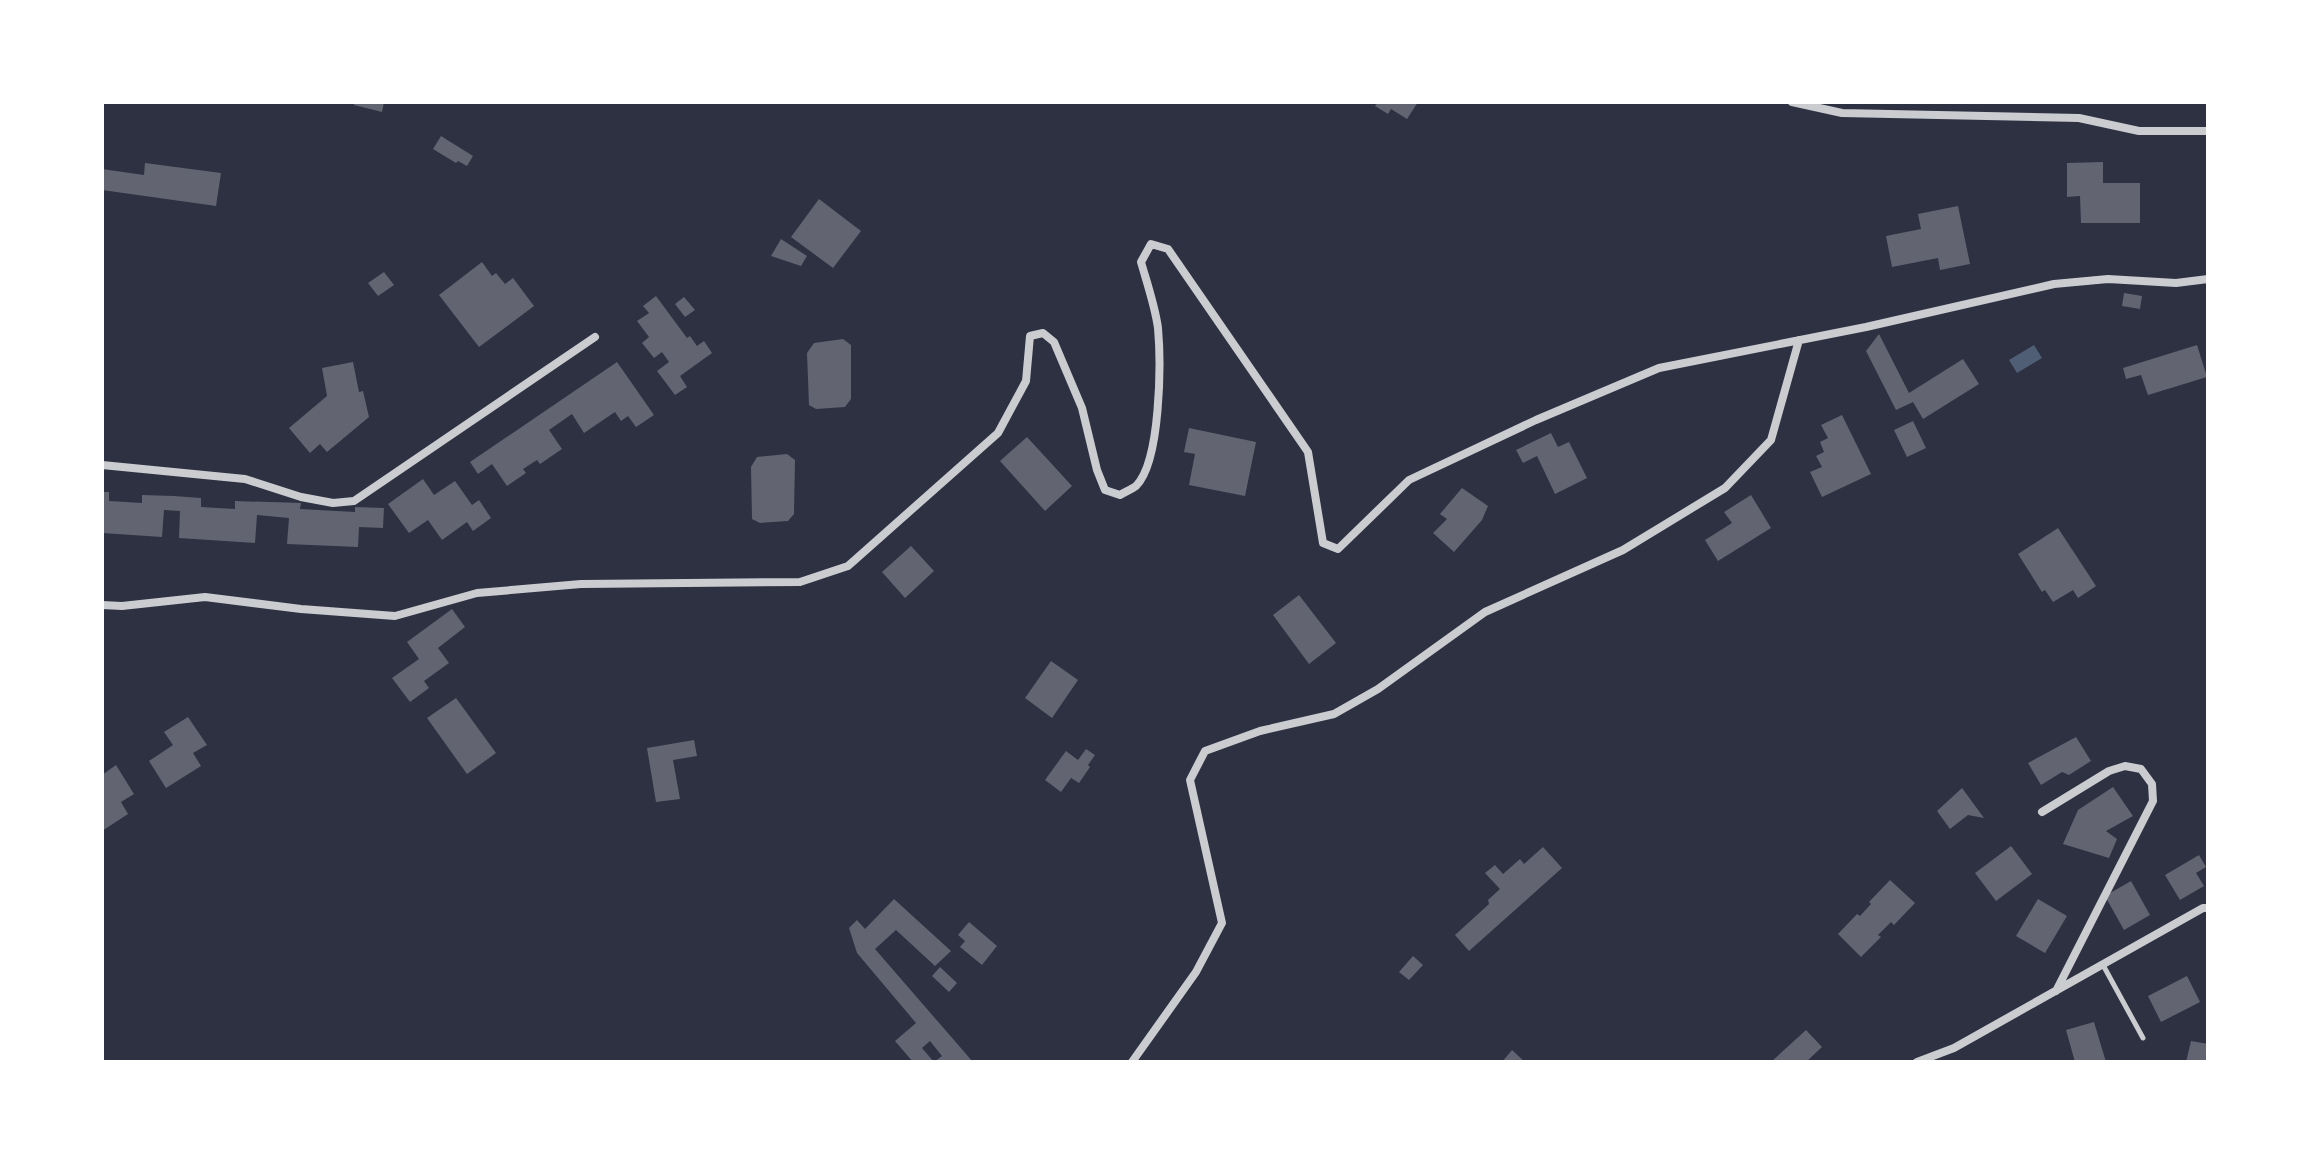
<svg xmlns="http://www.w3.org/2000/svg" width="2310" height="1164" font-family="'Zilla Slab',serif">
  <style>
    .water { fill: #4f5d75 }
    .building { fill: #626471 }
    .lines { fill: none; stroke-linecap: round; stroke-linejoin: round }
    .service { stroke: #caccd0; stroke-width: 5 }
    .minor { stroke: #caccd0; stroke-width: 8 }
  </style>
  <rect width="100%" height="100%" fill="#2d3142"/>
  <path class="water" d="M2034,345L2042,358L2017,373L2009,360Z"/>
  <path class="building" d="M355,102H384L382,112L354,105Z
    M1378,102H1418L1407,119L1391,109L1388,114L1375,106Z
    M441,136L473,156L467,166L458,161L456,163L433,149Z
    M2103,162V183H2140V223H2081L2080,196L2067,197V163Z
    M145,163L221,173L216,206L102,190V169L144,175Z
    M819,199L861,231L833,268L791,237Z
    M1958,206L1970,264L1940,270L1938,258L1892,267L1886,236L1921,229L1918,214Z
    M781,239L807,256L801,266L771,256Z
    M482,262L492,276L496,273L505,284L513,278L534,306L479,347L439,295Z
    M384,272L394,285L378,296L368,283Z
    M2124,293L2142,296L2140,309L2122,306Z
    M656,296L687,338L690,336L697,346L704,341L712,353L680,376L687,387L675,395L657,371L669,362L662,352L654,358L642,343L649,337L637,321L649,313L643,306Z
    M684,297L695,310L685,317L675,304Z
    M1879,334L1909,393L1963,359L1979,384L1923,419L1913,402L1896,410L1866,351Z
    M843,339L851,345V399L845,407L816,409L809,405L807,353L814,343Z
    M2197,345L2207,377L2148,395L2141,375L2126,379L2123,368Z
    M353,362L359,392L363,391L369,417L327,452L320,444L310,453L289,428L327,396L322,368Z
    M617,362L654,415L636,427L628,416L621,421L615,412L584,433L572,414L549,430L562,449L540,464L537,460L523,469L526,473L507,486L492,464L478,474L470,462Z
    M1842,415L1871,474L1822,497L1810,472L1822,467L1816,456L1824,452L1820,442L1828,438L1821,425Z
    M1913,421L1926,448L1907,457L1894,430Z
    M1189,428L1256,442L1245,496L1189,485L1195,454L1184,452Z
    M1551,433L1558,447L1569,442L1587,478L1555,494L1537,456L1523,463L1516,450Z
    M1027,437L1072,486L1045,511L1000,461Z
    M787,454L795,460L794,514L788,521L760,523L752,519L751,467L757,457Z
    M423,479L434,495L455,481L472,505L479,500L491,518L473,531L467,522L442,540L428,520L409,533L388,504Z
    M1462,488L1488,506L1482,520L1454,552L1433,533L1447,519L1440,514Z
    M102,492H109V501L142,503V495L174,496L201,498V507L235,509V501L301,503L300,509L355,512V507L384,508L383,528L359,527L358,547L287,544L289,518L257,515L255,543L179,538L180,511L164,510L162,537L102,533Z
    M1751,495L1771,528L1718,561L1705,540L1732,523L1724,512Z
    M2058,528L2096,586L2078,598L2073,590L2053,602L2045,590L2042,592L2018,554Z
    M911,546L934,571L905,598L882,572Z
    M1299,595L1336,643L1309,664L1273,615Z
    M452,609L465,627L438,648L449,663L424,681L429,688L410,702L392,678L419,659L407,642Z
    M1051,661L1078,680L1052,718L1025,698Z
    M456,698L496,753L467,774L427,718Z
    M188,717L207,745L193,753L201,766L166,788L149,761L173,745L164,732Z
    M2076,737L2091,761L2069,775L2062,772L2041,785L2028,763Z
    M694,740L697,756L673,760L680,799L656,802L647,748Z
    M1086,749L1095,755L1088,765L1090,767L1079,783L1071,778L1061,792L1045,780L1066,751L1078,760Z
    M116,765L134,794L121,802L128,814L102,831V775Z
    M2113,787L2133,816L2106,831L2117,839L2109,858L2063,844L2078,810Z
    M1962,788L1984,818L1968,815L1950,829L1937,811Z
    M2011,846L2032,874L1996,901L1975,873Z
    M1543,847L1562,868L1469,951L1455,935L1489,904L1488,900L1500,889L1485,873L1495,865L1503,874L1520,859L1524,864Z
    M2199,855L2206,867L2196,873L2204,886L2180,900L2165,875Z
    M1890,880L1915,903L1894,925L1891,922L1878,935L1881,937L1861,957L1838,934L1857,914L1860,916L1871,904L1869,902Z
    M2131,881L2150,915L2124,930L2105,896Z
    M894,899L951,951L935,966L896,930L875,949L973,1062H934L942,1056L930,1041L922,1048L934,1062H913L895,1041L916,1023L857,953L849,928L857,920L865,929Z
    M2038,899L2067,916L2045,953L2016,936Z
    M969,922L997,946L982,965L960,947L965,941L958,935Z
    M1413,956L1423,965L1409,980L1399,972Z
    M940,967L957,983L949,992L932,976Z
    M2187,976L2200,1002L2161,1022L2148,996Z
    M2094,1022L2106,1062H2075L2066,1030Z
    M1806,1030L1822,1047L1806,1062H1771Z
    M2191,1041L2208,1044V1062H2186Z
    M1512,1050L1525,1062H1502Z"/>
  <g class="lines">
    <path class="service" d="M2103,965L2143,1038"/>
    <path class="minor" d="M1792,102L1842,113L2079,118L2139,131H2208
      M102,465L245,479L301,497L333,503L354,501L595,337
      M102,605L122,606L205,597L301,609L395,616L477,593L581,584L800,582L848,566L998,433L1026,381L1030,336L1043,333L1054,342L1082,408L1097,470L1105,490L1120,495C1125,492 1132,489 1136,486C1161,461 1161,362 1158,328C1155,306 1147,283 1141,262L1151,244L1168,249L1308,452L1323,543L1338,549L1409,480L1536,420L1659,368L1866,327L2054,284L2108,279L2176,283L2208,279
      M2042,812L2109,771L2125,766L2141,769L2152,784L2153,801L2056,991
      M1132,1062L1196,972L1222,923L1190,780L1205,751L1260,731L1334,714L1378,689L1485,612L1623,550L1725,488L1771,440L1799,340
      M1917,1062L1954,1048L2203,908H2208"/>
  </g>
  <rect width="2310" height="1164" fill="none" stroke="#ffffff" stroke-width="208"/>
</svg>
